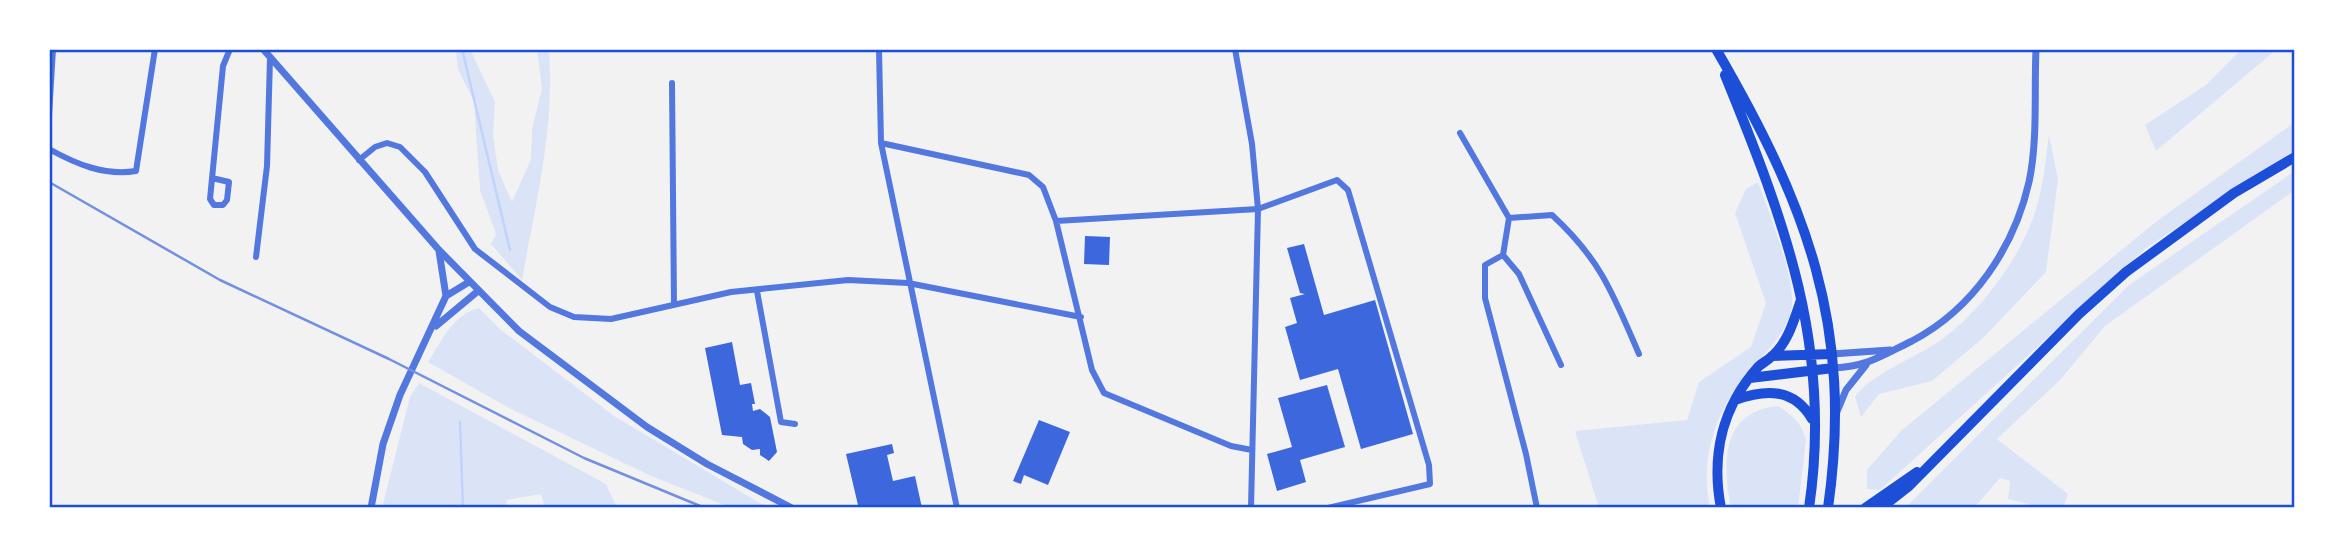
<svg xmlns="http://www.w3.org/2000/svg" width="2344" height="557" font-family="'Roboto Condensed',sans-serif">
  <style>
    .green { fill: #dbe4f7 }
    .lines { fill: none; stroke-linecap: round; stroke-linejoin: round }
    .stream { stroke: #bfd3fe; stroke-width: 2.5 }
    .building { fill: #3d67dc }
    .minor { stroke: #5277de; stroke-width: 6 }
    .tertiary { stroke: #5277de; stroke-width: 7 }
    .primary { stroke: #1d4ed8; stroke-width: 10 }
    .rail { stroke: #7290e2; stroke-width: 2.5 }
    .neatline { fill: none; stroke: #1d4ed8; stroke-width: 2.5 }
  </style>
  <rect width="100%" height="100%" fill="#f2f2f2"/>
  <path class="green" d="M456,49H470L495,102L493,135L498,170L512,202L531,159L532,129L542,89L537,49H549C555,128 536,202 522,280L491,244L496,234L480,190L474,102L458,69Z
    M2242,49H2277L2156,151L2145,125L2206,85Z
    M2295,122V150L2146,248L1880,490L1867,489V470L1902,430L2157,221Z
    M2049,135L2058,179L2046,272L1983,338L1932,381L1879,394L1861,417L1855,396C1876,372 1908,361 1935,344C1981,314 2029,248 2040,194C2045,174 2046,154 2049,135Z
    M2295,171V190L2105,326L2061,379L1997,439L2068,494L2063,508H2045L2008,499L2010,481L2000,478L1974,508H1905L2129,285Z
    M1758,182C1769,213 1790,265 1792,296C1795,330 1762,353 1744,377C1714,416 1700,459 1710,508H1599L1575,431L1687,420L1699,382L1751,347L1766,303L1735,213L1746,189Z
    M479,308L500,329L614,416L768,508H732L651,476L509,408L428,362C441,342 453,314 479,308Z
    M419,383L606,484L617,508L595,506L545,508L541,494L507,500L506,508H382L410,397Z
    M1778,406C1792,415 1802,423 1806,440L1798,508H1731C1722,462 1721,412 1778,406Z"/>
  <g class="lines">
    <path class="stream" d="M462,49L510,250
      M460,422L463,508"/>
  </g>
  <path class="building" d="M1085,236L1110,237L1109,265L1084,264Z
    M1304,244L1324,315L1375,300L1413,434L1361,449L1338,369L1300,380L1285,327L1297,323L1290,298L1305,294L1300,293L1287,248Z
    M732,342L740,385L751,383L755,404H752L753,411L760,409L770,417L777,452L769,461L760,455V449L752,450L743,444L742,437L722,435L705,348Z
    M1327,385L1345,447L1300,460L1306,482L1277,491L1267,454L1292,447L1278,398Z
    M1039,420L1070,432L1048,485L1024,475L1021,484L1013,481Z
    M892,444L894,453L887,455L893,481L915,476L922,508H896V505L862,508L858,505L846,454Z"/>
  <g class="lines">
    <path class="minor" d="M879,49L881,143L957,508
      M1235,49L1252,144L1258,209L1251,508
      M672,83L674,305
      M49,115L53,49
      M1460,133L1509,218L1503,255
      M881,143L1029,175L1043,187L1056,221L1092,370L1104,393L1231,446L1252,450
      M49,149C76,164 104,176 136,171L155,49
      M359,160L375,147L387,143L400,147L425,172L475,249L550,307L574,317L611,319L731,292L848,280L908,283L1081,317
      M212,178L229,182L227,200L223,205H214L210,199L223,66L230,49
      M1509,218L1552,215C1601,260 1613,294 1639,354
      M1056,221L1258,209L1337,180L1348,190L1429,465L1430,484L1328,508
      M1503,255L1485,265V298L1526,454L1537,508
      M1503,255L1519,274L1561,365
      M256,257L267,166L270,58
      M757,291L781,422L795,424"/>
    <path class="tertiary" d="M263,49L439,250L519,331L647,427L707,464L792,508
      M446,296L469,282
      M436,326L478,291
      M1832,354L1890,350
      M1833,368C1869,366 1881,356 1912,341C1973,309 2014,248 2029,182C2038,140 2034,92 2036,49
      M1836,414L1846,390L1866,365
      M371,508L383,444L400,395L446,296L439,251"/>
    <path class="primary" d="M1716,49C1806,204 1854,325 1828,508
      M1725,75C1784,220 1833,347 1809,508
      M1772,356L1832,354
      M1750,378L1833,368
      M1735,400C1766,389 1794,388 1812,419
      M1721,508C1711,456 1722,407 1758,367C1762,363 1767,361 1771,357C1788,343 1794,320 1801,300
      M1865,508L1917,472
      M1881,508L1909,486L2079,314L2126,272L2234,193L2295,157"/>
    <path class="rail" d="M49,182L220,280L389,359L584,458L705,508"/>
  </g>
  <rect width="2344" height="557" fill="none" stroke="#ffffff" stroke-width="102"/>
  <rect x="51" y="51" width="2242" height="455" class="neatline"/>
</svg>
